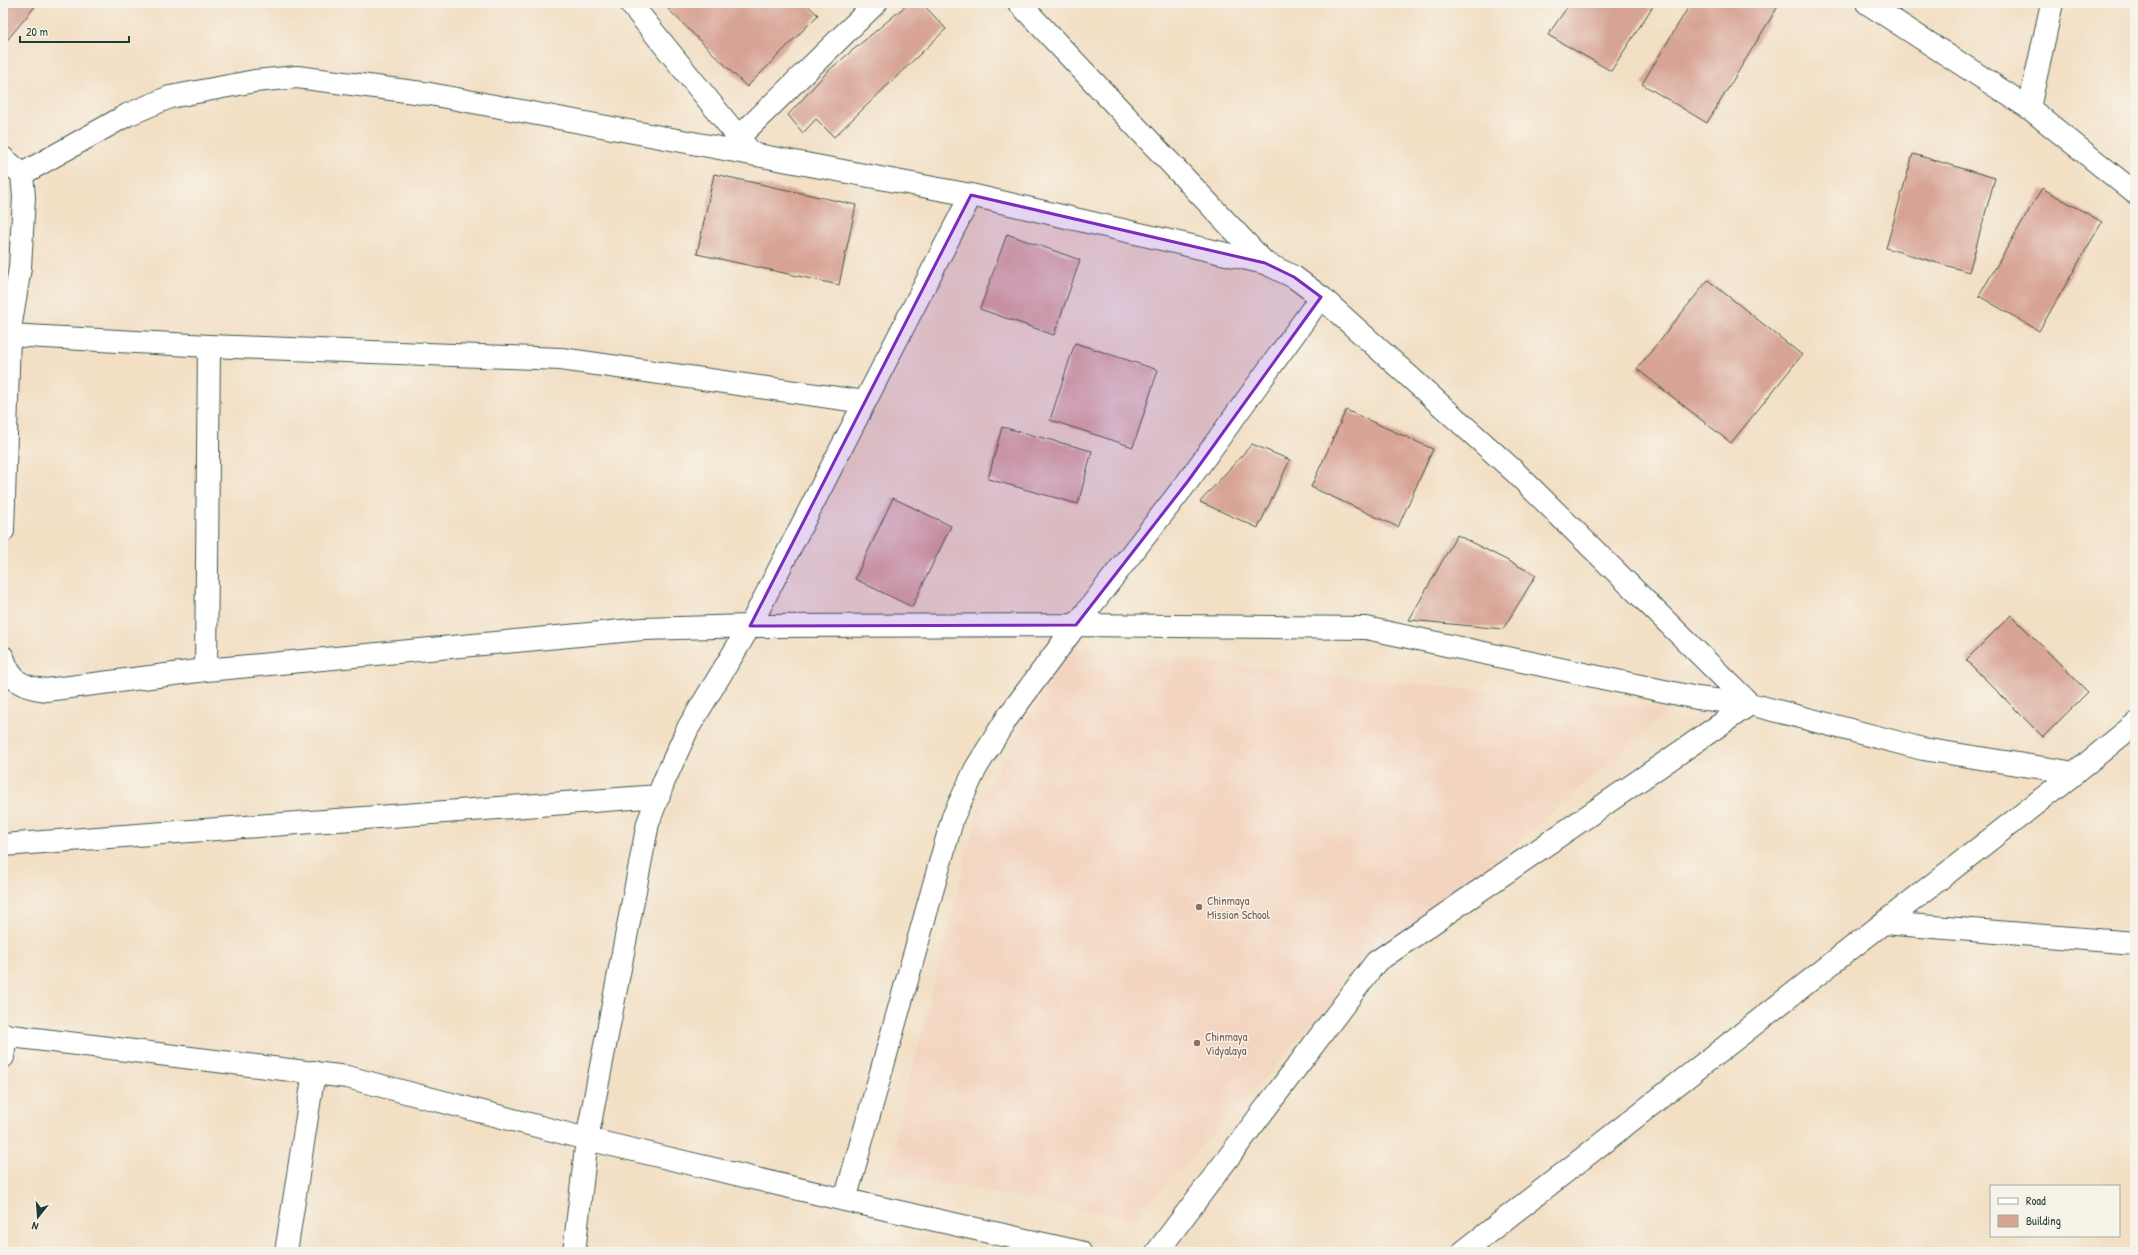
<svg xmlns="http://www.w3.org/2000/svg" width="2138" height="1255" font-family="'Patrick Hand',sans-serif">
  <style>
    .built { fill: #f3d4bf }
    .building { fill: #d7a394 }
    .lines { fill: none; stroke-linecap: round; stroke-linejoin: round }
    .minor-casing { stroke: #3f554a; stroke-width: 24 }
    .tertiary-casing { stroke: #3f554a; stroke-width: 24 }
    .minor { stroke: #fff; stroke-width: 22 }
    .tertiary { stroke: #fff; stroke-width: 22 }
    .marked { fill: #7b2cbf; fill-opacity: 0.2; stroke: #7b2cbf; stroke-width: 3; stroke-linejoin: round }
    .education-dot { fill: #8d6e63; stroke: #f7f3e8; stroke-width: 1.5 }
    .labels { text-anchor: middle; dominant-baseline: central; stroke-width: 3; stroke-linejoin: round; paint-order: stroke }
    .education-label { font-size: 12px; fill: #785e54; stroke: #f7f3e8; text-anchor: start }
  </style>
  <rect width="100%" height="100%" fill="#f7f3e8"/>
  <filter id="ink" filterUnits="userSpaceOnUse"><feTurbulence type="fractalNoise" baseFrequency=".025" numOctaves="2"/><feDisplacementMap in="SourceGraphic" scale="8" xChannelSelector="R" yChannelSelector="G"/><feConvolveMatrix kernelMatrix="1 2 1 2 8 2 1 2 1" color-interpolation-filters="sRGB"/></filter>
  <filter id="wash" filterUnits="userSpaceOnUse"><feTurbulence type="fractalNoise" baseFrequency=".012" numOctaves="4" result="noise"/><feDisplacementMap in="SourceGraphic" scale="16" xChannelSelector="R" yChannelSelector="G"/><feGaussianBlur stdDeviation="0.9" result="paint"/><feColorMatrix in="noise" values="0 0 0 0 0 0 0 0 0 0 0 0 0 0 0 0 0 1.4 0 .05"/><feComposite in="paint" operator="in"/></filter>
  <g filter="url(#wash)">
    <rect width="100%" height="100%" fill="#f2dfc4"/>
    <path class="built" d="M1069,648L1668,710L1321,1016L1134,1219L886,1173L981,798Z"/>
    <g id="blocks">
      <path class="building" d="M3,3H38L3,45Z
        M662,3H805L818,15L747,87Z
        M909,3H922L946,29L834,137L816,119L803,133L788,115L828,71Z
        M1535,3H1545L1542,7Z
        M1570,3H1655L1611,71L1548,35Z
        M1691,3H1780L1707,123L1642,84Z
        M1913,154L1995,178L1969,272L1886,248Z
        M714,174L856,205L839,285L697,254Z
        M2042,188L2102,222L2039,331L1979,296Z
        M1007,234L1080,260L1054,335L980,309Z
        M1708,280L1802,355L1731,443L1637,369Z
        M1075,343L1158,370L1133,447L1050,420Z
        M1346,410L1433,449L1398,527L1311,487Z
        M1002,427L1092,451L1078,504L988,479Z
        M1252,444L1290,460L1258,528L1200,502Z
        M893,498L951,526L912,607L855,579Z
        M1457,535L1536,575L1503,629L1409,620Z
        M2011,615L2088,692L2043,737L1966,660Z"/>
    </g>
  </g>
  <g filter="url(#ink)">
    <use href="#blocks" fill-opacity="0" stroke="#3f554a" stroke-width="1"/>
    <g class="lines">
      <g class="minor-casing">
        <path id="minor" d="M630,3L752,154
          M1867,3L2029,108L2135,193
          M2029,108L2052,3
          M738,138L876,3
          M3,158L22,174L24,197L20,268L9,335L3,531
          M22,174L127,115L170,97L255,81L297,77L430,94L971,195
          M9,335L209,346L561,359L865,402
          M3,657C11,682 22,687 46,690L206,670L643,629L750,626L1076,625L1366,628L1697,698L1750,704
          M206,670L209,346
          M3,845L659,796
          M1883,923L2135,943
          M3,1057L6,1035
          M845,1200L953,817L976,768L1007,718L1076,625L1188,481L1321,297
          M286,1252L314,1072
          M574,1252L587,1139L648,823L664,781L688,728L750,626L971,195L1265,263
          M1463,1252L2075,773"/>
      </g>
      <g class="tertiary-casing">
        <path id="tertiary" d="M1019,3L1265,263L1294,277L1321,297L1514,471L1750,704L1923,749L2075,773L2135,724
          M3,1035L347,1077L587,1139L845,1200L1080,1252
          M1157,1252L1376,962L1750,704"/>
      </g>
      <use href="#minor" class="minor"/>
      <use href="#tertiary" class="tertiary"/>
    </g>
  </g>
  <path class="marked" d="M971,195L1265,263L1294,277L1321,297L1188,481L1076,625L750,626Z"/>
  <g class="education-dot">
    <circle cx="1199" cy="907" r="4"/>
    <circle cx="1197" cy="1043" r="4"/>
  </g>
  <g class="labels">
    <g class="education-label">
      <text x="1207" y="900">Chinmaya<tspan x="1207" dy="14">Mission School</tspan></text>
      <text x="1205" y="1036">Chinmaya<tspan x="1205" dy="14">Vidyalaya</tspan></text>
    </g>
  </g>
  <rect width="2138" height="1255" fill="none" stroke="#f7f3e8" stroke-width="16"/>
  <rect x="1990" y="1185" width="130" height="52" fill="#f7f3e8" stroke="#a1aaa0"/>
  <rect x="1998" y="1198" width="20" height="6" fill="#ffffff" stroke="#a1aaa0"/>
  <text x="2026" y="1205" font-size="12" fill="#1f3d34">Road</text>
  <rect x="1998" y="1215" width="20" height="12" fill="#d7a394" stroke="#a1aaa0"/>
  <text x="2026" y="1225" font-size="12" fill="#1f3d34">Building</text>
  <g transform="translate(38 1217) rotate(197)" stroke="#f7f3e8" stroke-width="3" paint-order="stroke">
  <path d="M0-3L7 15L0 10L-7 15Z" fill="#1f3d34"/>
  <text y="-6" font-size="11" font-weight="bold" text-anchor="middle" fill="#1f3d34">N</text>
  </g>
  <path d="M20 36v6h109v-6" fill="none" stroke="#1f3d34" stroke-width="2"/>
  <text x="26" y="36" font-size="12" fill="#1f3d34" stroke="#f7f3e8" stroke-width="3" paint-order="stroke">20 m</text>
</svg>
